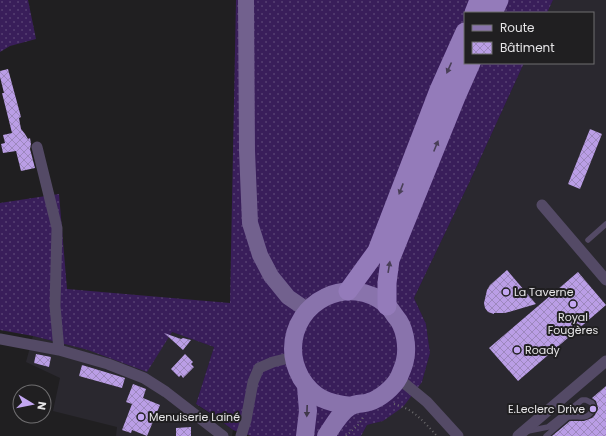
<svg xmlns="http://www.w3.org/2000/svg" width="606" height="436" font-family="Poppins,sans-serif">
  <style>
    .built { fill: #2a282f }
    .grass { fill: url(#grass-dots) }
    .building { fill: url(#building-cross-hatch) }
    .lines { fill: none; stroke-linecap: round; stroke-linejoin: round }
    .path { stroke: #6a696b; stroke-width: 2; stroke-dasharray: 1 3; stroke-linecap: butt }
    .service { stroke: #544a66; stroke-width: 5.5 }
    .minor { stroke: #544a66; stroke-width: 11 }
    .secondary { stroke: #72618e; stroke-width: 16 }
    .primary { stroke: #8973ac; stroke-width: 18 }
    .trunk { stroke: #947bba; stroke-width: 19 }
    .oneway { fill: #493f57 }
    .oneway2 { fill: #40384b }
    .poi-dot { fill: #c3a7f2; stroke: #201f21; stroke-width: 1.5 }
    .labels { text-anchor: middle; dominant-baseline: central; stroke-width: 4; stroke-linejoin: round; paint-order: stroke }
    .poi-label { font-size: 11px; fill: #e6e5e7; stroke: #201f21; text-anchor: start }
  </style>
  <defs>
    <pattern id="grass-dots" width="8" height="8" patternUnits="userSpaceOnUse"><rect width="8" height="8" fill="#391e5a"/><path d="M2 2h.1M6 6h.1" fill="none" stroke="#563f72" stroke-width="1.8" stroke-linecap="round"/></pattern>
    <pattern id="building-cross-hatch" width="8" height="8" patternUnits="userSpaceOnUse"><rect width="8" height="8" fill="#ba9ee6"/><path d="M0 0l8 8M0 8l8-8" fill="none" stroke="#9d88be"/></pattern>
  </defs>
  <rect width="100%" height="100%" fill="#201f21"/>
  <path class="built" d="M553,0H606V436H361L367,425L383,421L422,382L430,353L426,324L414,298L470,181L524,63H593V13H547Z
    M172,332L214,347L196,404L233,430L232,436H116L117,427L53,411L60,378L26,362L33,336L88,350Z"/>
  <path class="grass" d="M0,0H28L36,39L10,46L0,52Z
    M236,0H553L547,13H465V63H524L470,181L414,298L426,324L430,353L422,382L403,407L383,421L367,425L361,436H251L233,430L210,413L196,404L214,347L172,332L147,372L88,350L33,336L0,330V203L59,194L67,289L230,303Z"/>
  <path class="building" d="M8,69L21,117L19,118L21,129L25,134L28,139L30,138L31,144L30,149L35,168L21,171L16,151L3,153L1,144L5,143L3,135L12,133L2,93H4L0,77V71Z
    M590,129L602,134L580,189L568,184Z
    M507,270L536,304L505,313H494V314L488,312L485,308L484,303L487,290L490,285Z
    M578,272L606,305L518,381L489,348Z
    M164,333L181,339L183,338L191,340L183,350Z
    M36,354L51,357L49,367L34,363Z
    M185,354L193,362L191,364L194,367L183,378L181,375L179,377L171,369Z
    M82,365L125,378L122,388L79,376Z
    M133,384L146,389L143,398L160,405L147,436L132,430L131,433L122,430L132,404L126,402Z
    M606,386V436H552L570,421H584L592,418L595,415L598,408L596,401L592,398Z
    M191,427V436H176V428Z"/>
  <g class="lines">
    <path class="path" d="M394,404C414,409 424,422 437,436
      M346,436L358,425L363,418"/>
    <path class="service" d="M588,240L606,224
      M528,431L548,427L582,400H586L592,403L594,408C587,422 580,415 568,417L546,436"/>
    <path class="minor" d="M37,147L57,228L55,306L59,350
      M542,205L606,280
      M0,339L59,350L108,364L144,378L166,392L223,436
      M398,378L427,402L458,436
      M241,436L246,420L253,382L259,368L273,362L293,357
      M518,436L606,361"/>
    <path class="secondary" d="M246,0L247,151L250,223L260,255L271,276L288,297L307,310"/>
    <path class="primary" d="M305,436L308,411L306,386
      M326,436C333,426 340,412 351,406C357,403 364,404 369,402C380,399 394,387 399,377C401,372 404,366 405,360C408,347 405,327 396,317C393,313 390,308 387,305C349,273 293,301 293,349C293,360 296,369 301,378C314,399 328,403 352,406"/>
    <path class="trunk" d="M474,13L479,0
      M493,13L499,0
      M348,291L377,251L439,90L465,32
      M387,306V283L390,260L456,97L471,63"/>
  </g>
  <defs><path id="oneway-solid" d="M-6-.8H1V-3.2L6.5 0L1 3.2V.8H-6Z"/></defs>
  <g class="oneway">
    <use href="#oneway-solid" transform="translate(449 68) rotate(114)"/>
    <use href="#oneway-solid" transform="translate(436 146) rotate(-68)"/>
    <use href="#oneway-solid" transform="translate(401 189) rotate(111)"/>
    <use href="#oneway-solid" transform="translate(389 267) rotate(-81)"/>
  </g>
  <use class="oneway2" href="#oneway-solid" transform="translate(307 411) rotate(92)"/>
  <g class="poi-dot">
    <circle cx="506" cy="292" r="4"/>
    <circle cx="573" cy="304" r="4"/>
    <circle cx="517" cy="350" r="4"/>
    <circle cx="593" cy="409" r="4"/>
    <circle cx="141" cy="417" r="4"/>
  </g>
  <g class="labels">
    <g class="poi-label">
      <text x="514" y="292">La Taverne</text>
      <text x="573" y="317" text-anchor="middle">Royal<tspan x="573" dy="13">Fougères</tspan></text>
      <text x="525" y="350">Roady</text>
      <text x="585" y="409" text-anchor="end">E.Leclerc Drive</text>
      <text x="149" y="417">Menuiserie Lainé</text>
    </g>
  </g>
  <rect x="464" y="12" width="130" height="52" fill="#201f21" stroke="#6f6e70"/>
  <rect x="472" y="25" width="20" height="6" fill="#8973ac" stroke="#6f6e70"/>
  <text x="500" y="32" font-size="12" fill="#e6e5e7">Route</text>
  <rect x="472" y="42" width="20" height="12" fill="url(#building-cross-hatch)" stroke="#6f6e70"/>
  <text x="500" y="52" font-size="12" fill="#e6e5e7">Bâtiment</text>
  <g transform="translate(32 404) rotate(100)"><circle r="19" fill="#201f21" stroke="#6f6e70"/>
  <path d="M0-3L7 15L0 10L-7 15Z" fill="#c3a7f2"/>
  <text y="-6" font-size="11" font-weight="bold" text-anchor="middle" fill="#e6e5e7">N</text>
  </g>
</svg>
